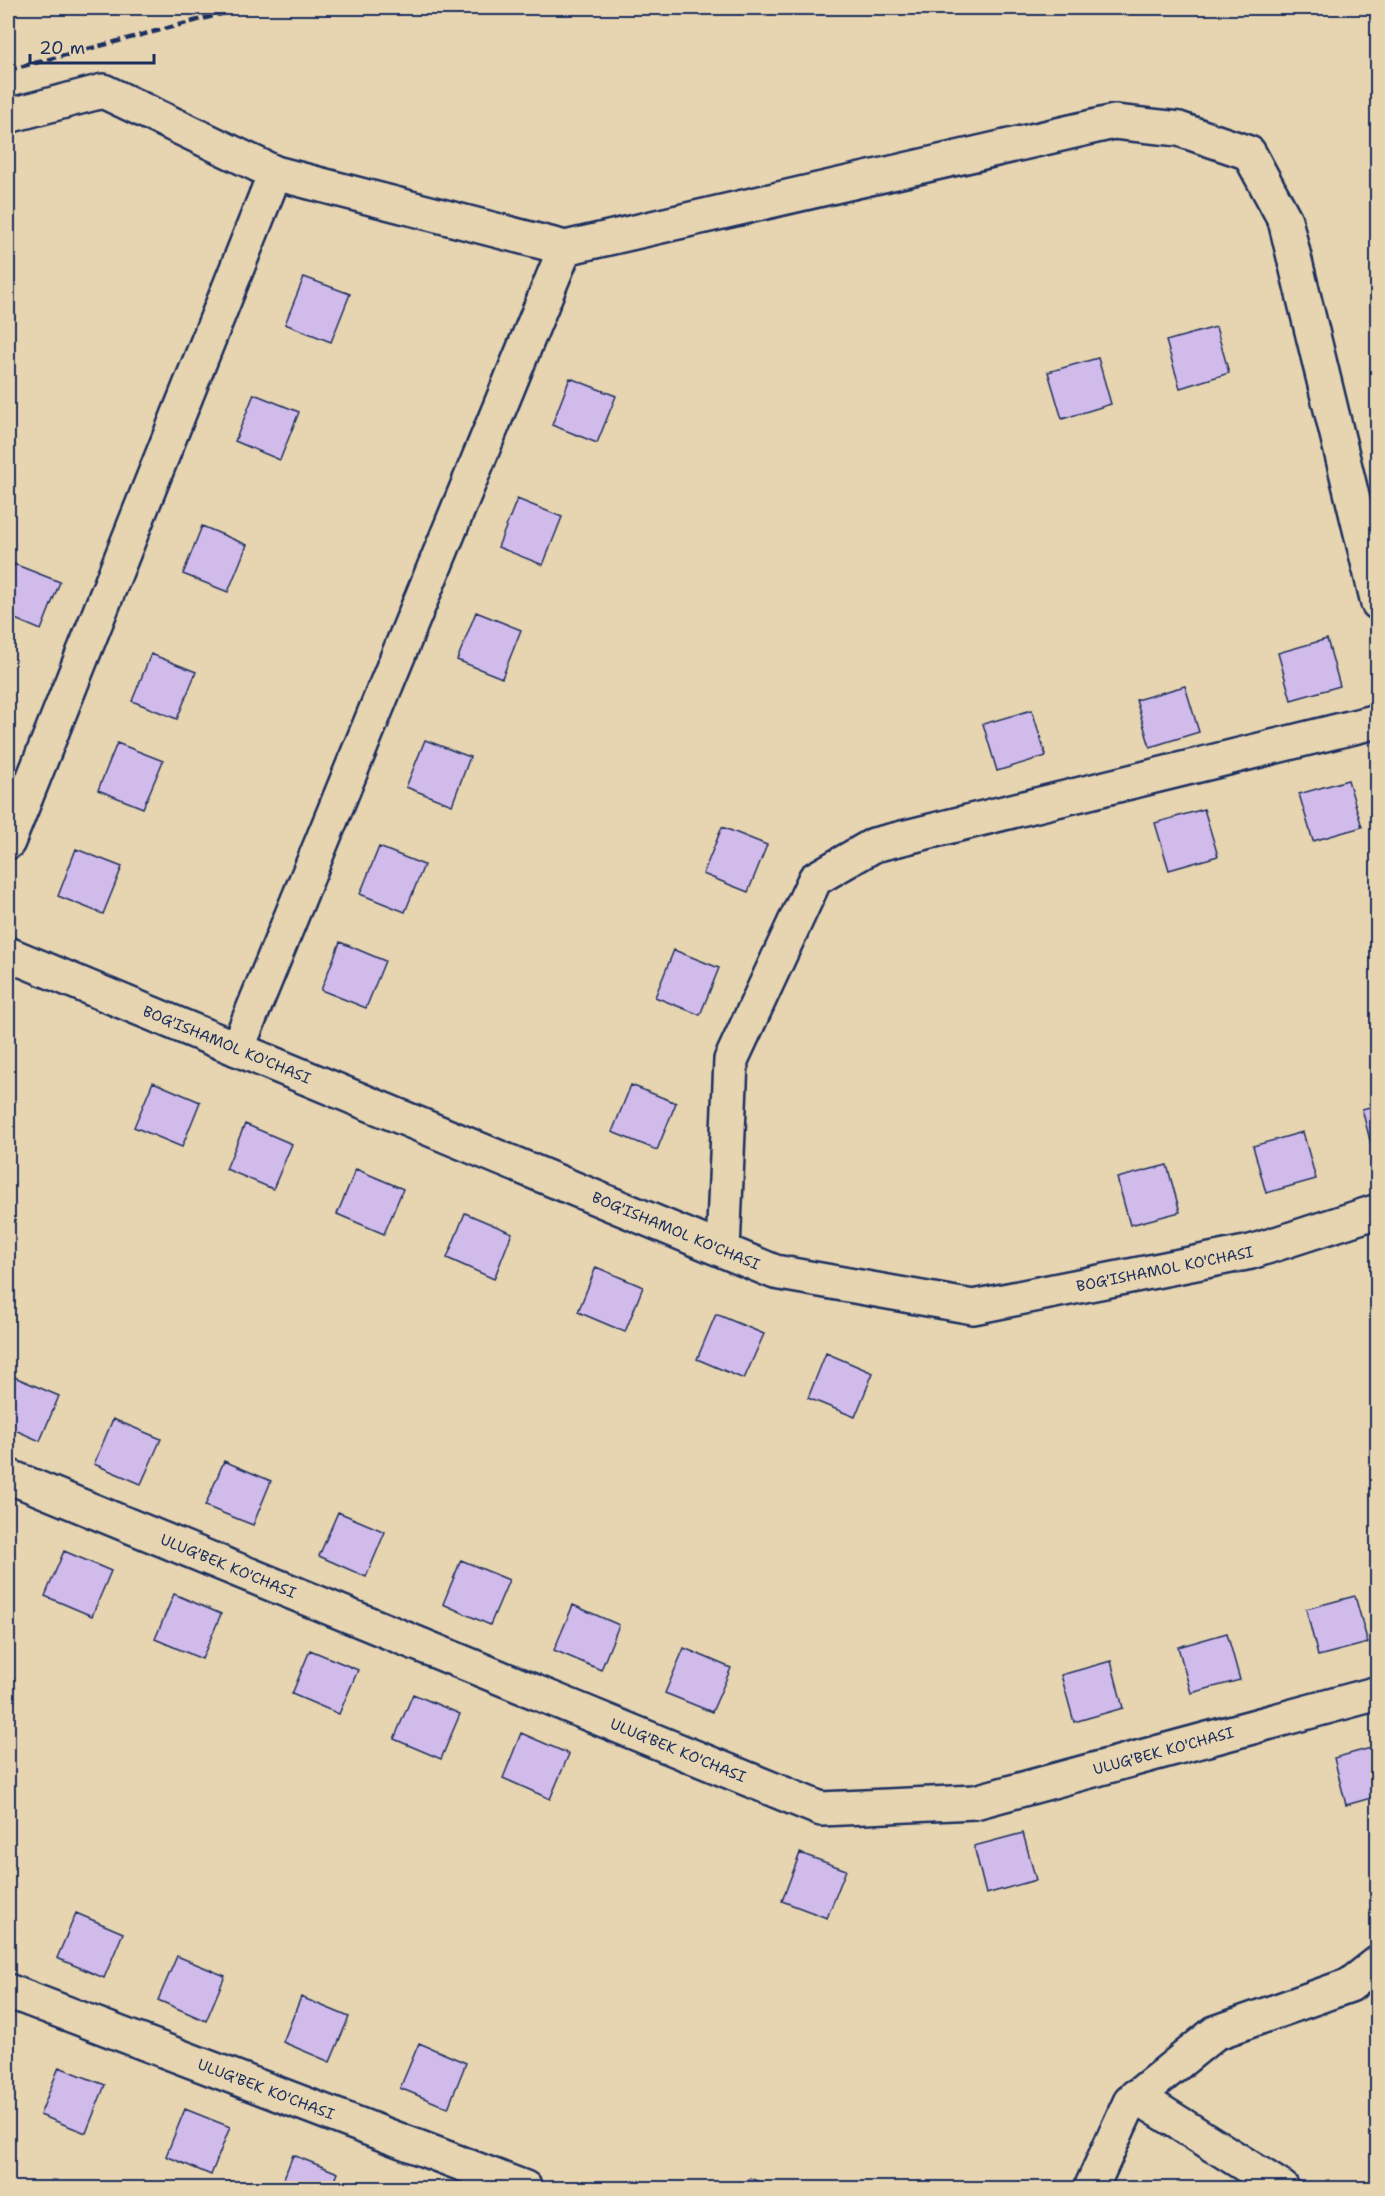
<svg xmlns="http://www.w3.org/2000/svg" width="1385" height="2196" font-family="'Shantell Sans',sans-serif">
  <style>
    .building { fill: #d1bbeb; stroke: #1b2f5e; stroke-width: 1.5 }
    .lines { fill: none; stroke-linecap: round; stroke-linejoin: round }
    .street-casing { stroke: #1b2f5e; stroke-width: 38 }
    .street { stroke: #e7d5b2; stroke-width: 33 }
    .rail { stroke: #1b2f5e; stroke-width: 4.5; stroke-dasharray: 9 4.5; stroke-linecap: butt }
    .labels { text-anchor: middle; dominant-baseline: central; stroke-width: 4.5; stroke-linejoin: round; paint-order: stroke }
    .street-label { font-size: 15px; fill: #1b2f5e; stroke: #e7d5b2 }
  </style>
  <rect width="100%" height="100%" fill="#e7d5b2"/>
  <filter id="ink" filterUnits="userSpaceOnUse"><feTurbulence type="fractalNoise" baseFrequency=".0167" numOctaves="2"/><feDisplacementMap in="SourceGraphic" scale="12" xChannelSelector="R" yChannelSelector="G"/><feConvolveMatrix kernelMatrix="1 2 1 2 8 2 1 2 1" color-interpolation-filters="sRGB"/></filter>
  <g filter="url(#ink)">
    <path class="building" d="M304,277L350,294L331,342L285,324Z
      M1216,327L1229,373L1180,388L1166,341Z
      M1098,358L1111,404L1062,419L1048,372Z
      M570,378L616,396L597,443L552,425Z
      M254,394L299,412L280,460L235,441Z
      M517,499L562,517L543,565L498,547Z
      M202,526L247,545L228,592L183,574Z
      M14,564L60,582L41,630L8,616V581Z
      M476,612L521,630L502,678L457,660Z
      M1327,639L1340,686L1291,700L1278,653Z
      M151,654L196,672L177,719L132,701Z
      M1185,686L1199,732L1150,747L1136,700Z
      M1032,710L1046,756L997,771L983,724Z
      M425,740L470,757L452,805L406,787Z
      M117,743L163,761L143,808L98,790Z
      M1348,780L1362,827L1313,841L1299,794Z
      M1204,809L1218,856L1169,870L1155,823Z
      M722,827L767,845L748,892L703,874Z
      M379,847L424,865L405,912L360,894Z
      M76,849L122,867L103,914L58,896Z
      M340,942L385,961L366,1008L321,990Z
      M674,950L719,968L700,1015L655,997Z
      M153,1082L200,1102L182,1147L134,1127Z
      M631,1085L676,1103L657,1150L612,1132Z
      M1378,1105V1155L1374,1156L1362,1109Z
      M245,1124L292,1144L273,1189L226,1169Z
      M1303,1132L1316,1179L1266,1193L1253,1146Z
      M1167,1165L1180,1212L1130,1225L1117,1178Z
      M356,1169L403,1189L384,1234L337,1214Z
      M465,1213L512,1233L494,1279L447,1258Z
      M596,1267L643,1287L625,1332L578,1312Z
      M716,1314L764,1334L744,1379L697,1359Z
      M826,1353L873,1373L855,1417L808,1398Z
      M12,1376L59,1396L40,1441L8,1427V1385Z
      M113,1419L161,1439L141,1484L94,1464Z
      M224,1461L271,1481L253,1525L205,1506Z
      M338,1512L385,1532L366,1577L319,1556Z
      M64,1551L111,1571L92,1616L45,1596Z
      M461,1560L509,1580L490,1625L443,1604Z
      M174,1594L221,1614L202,1659L155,1639Z
      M1355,1596L1368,1643L1318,1656L1306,1609Z
      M573,1605L619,1625L601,1670L554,1650Z
      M1227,1633L1240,1680L1191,1693L1178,1647Z
      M684,1648L731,1668L712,1712L665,1693Z
      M310,1650L358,1670L339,1714L292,1694Z
      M1111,1661L1123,1708L1074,1722L1061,1675Z
      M413,1694L460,1714L441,1759L394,1739Z
      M521,1733L569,1754L550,1799L503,1778Z
      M1378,1746V1796L1346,1805L1334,1758Z
      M1023,1833L1036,1880L986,1894L974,1846Z
      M800,1853L846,1870L827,1918L782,1901Z
      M76,1913L123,1933L104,1978L57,1958Z
      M177,1956L225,1976L206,2021L158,2000Z
      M301,1997L349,2017L330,2062L283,2042Z
      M419,2043L466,2063L448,2108L400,2088Z
      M59,2067L105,2085L86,2133L40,2115Z
      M185,2109L230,2127L211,2175L166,2156Z
      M293,2155L338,2173L332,2188H280Z
      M750,2178L774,2188H745Z"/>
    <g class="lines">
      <g class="street-casing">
        <g id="street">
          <path d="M8,116L103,91L275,173L565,248L1114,122L1179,129L1249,153L1285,220L1378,603"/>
          <path d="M8,842L275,173"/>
          <path id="s1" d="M8,954L775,1272L973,1307L1251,1252L1378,1211"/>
          <path d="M237,1049L565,248"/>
          <path d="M723,1250L731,1060L815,879L874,845L1378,721"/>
          <path id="s2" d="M8,1476L821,1809L975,1802L1378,1693"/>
          <path id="s3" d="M8,1991L525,2188"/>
          <path d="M1136,2096L1282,2188"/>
          <path d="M1091,2188L1130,2102L1215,2033L1350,1985L1378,1963"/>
        </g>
      </g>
      <use href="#street" class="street"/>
      <path class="rail" d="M8,70L244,8"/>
    </g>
  </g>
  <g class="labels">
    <g class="street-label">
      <text stroke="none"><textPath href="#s1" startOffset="237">BOG'ISHAMOL KO'CHASI</textPath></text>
      <text stroke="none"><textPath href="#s1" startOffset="723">BOG'ISHAMOL KO'CHASI</textPath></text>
      <text stroke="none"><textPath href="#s1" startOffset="1227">BOG'ISHAMOL KO'CHASI</textPath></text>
      <text stroke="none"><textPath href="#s2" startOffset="238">ULUG'BEK KO'CHASI</textPath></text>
      <text stroke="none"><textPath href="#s2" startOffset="724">ULUG'BEK KO'CHASI</textPath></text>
      <text stroke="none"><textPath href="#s2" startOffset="1228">ULUG'BEK KO'CHASI</textPath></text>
      <text stroke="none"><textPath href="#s3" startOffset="276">ULUG'BEK KO'CHASI</textPath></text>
    </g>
  </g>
  <rect width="1385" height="2196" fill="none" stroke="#e7d5b2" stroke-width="30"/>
  <rect x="15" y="15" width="1355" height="2166" fill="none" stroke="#1b2f5e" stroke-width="2" filter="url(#ink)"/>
  <path d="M30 54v9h124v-9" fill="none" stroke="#1b2f5e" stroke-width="3"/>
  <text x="39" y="54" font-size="18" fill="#1b2f5e" stroke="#e7d5b2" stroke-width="4.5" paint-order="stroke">20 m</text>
</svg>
